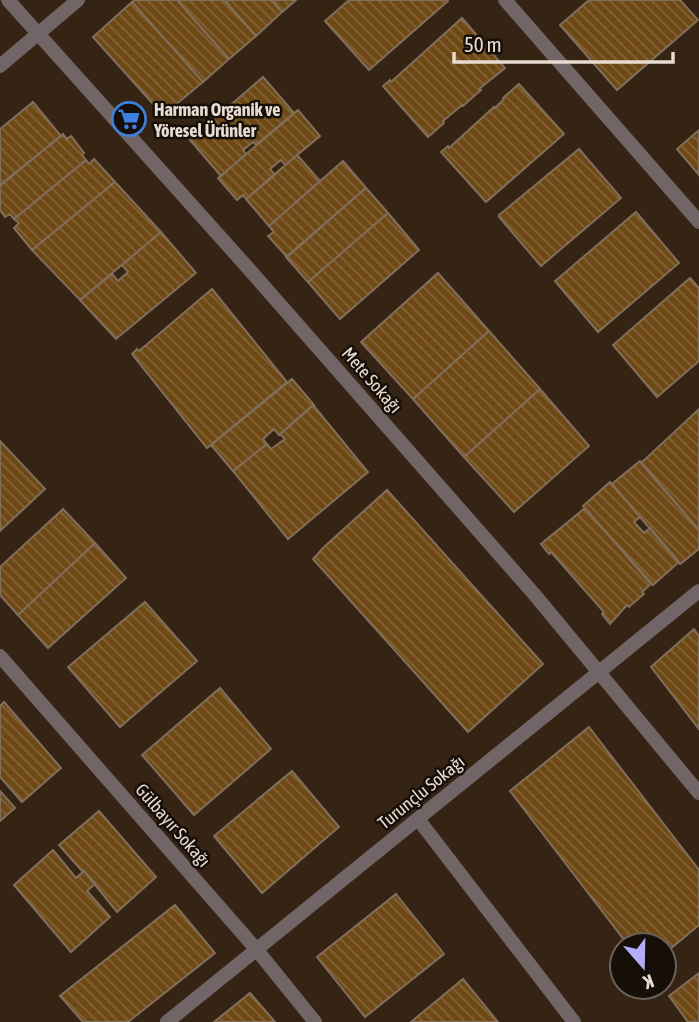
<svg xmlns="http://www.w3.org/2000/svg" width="699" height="1022" font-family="'Asap Condensed',sans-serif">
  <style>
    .building { fill: url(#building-back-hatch); stroke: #816f5b; stroke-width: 2 }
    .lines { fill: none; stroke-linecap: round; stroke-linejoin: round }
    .street { stroke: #726567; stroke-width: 14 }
    .labels { text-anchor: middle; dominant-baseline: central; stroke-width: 5; stroke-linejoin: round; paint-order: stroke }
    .poi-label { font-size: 18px; font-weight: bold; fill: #e8dcd2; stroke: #160f08; text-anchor: start }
    .street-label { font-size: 18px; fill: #e8dcd2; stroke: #160f08 }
  </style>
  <defs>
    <pattern id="building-back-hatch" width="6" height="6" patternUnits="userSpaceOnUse" patternTransform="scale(1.75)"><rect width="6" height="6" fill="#6e4916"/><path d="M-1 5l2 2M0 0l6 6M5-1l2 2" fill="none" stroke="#836337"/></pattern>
  </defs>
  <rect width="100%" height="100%" fill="#352313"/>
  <path class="building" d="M135,0H177L229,59L203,82L132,2Z
    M177,0H224L256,36L229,59Z
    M228,0H271L282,12L256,36L226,2Z
    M271,0H296L282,12Z
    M349,0H447L448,1L369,70L325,21Z
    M589,0H680L698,20L617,90L560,25Z
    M132,2L203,82L163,115L93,37Z
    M462,18L505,68L479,89L481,90L463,106L462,105L443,121L444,123L428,137L383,86L390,80L391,82Z
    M263,77L294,113L256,145L253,142L243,150L246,154L221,176L190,140Z
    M519,84L564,134L486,202L441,152L448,146L449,148L494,107L495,108L504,99L503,98Z
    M33,102L61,136L0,185V129Z
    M298,110L320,136L285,165L281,160L270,169L275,175L246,199L243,195L237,200L218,178Z
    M699,130V175L677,149Z
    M63,134L67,139L71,136L84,153L82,155L86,160L14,219L10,214L5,217L0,210V186Z
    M579,149L621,198L541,266L499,217V215Z
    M297,155L320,181L269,226L246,199Z
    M94,159L115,182L32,250L14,228L19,223L14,219L86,160L89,164Z
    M343,161L366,188L287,257L268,236L274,232L269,226Z
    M115,182L161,232L80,300L32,250Z
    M366,188L388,213L308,282L286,257Z
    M636,212L679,263L598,332L555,281Z
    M388,213L419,250L340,319L308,282Z
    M161,232L196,273L116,339L80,300L112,274L118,281L128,272L122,265Z
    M438,273L489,331L413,399L361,342Z
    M690,278L699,288V361L657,397L613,345Z
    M212,289L287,382L207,448L132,354L137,349L139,351Z
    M489,331L540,389L464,457L413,399Z
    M292,379L314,405L279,435L274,429L263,439L267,444L233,471L211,445Z
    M540,389L589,446L514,512L464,457Z
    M313,405L368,472L288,539L233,471L267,444L271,449L285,439L280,434Z
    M699,409V530L641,463Z
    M0,441L45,489L0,531Z
    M640,461L699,530V549L680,564L612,484Z
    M610,482L640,517L634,522L644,533L650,528L679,562L653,585L583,506Z
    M387,490L543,664L468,732L313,559L324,547Z
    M585,508L651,584L642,592L644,594L629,607L627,605L610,624L602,614L604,612L551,552L549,554L541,544Z
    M63,509L95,543L18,615L0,595V567Z
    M95,543L126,578L48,648L18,615Z
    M145,602L197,661L120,727L68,667Z
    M694,629L699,636V729L651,667Z
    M220,688L271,749L194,815L142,755Z
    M4,702L61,768L22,802L0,777V706Z
    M589,727L699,870V925L664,954V945H628L510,791Z
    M292,771L339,827L262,893L214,836Z
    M0,791L15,808L0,821Z
    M99,811L156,877L117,912L84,871L83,872L59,845Z
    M53,850L76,878L84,871L95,884L87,891L110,917L71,952L14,885Z
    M396,894L444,954L365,1017L317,957Z
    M175,905L215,953L128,1022H83L60,996Z
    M699,973V1022H688L669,996Z
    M463,979L498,1022H411Z
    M250,993L275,1022H214Z"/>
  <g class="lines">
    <path class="street" d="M8,0L248,268L534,594L699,793
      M505,0L699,222
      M0,66L78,0
      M0,656L256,949L315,1022
      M418,819L574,1022
      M167,1022L699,591"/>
  </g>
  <defs>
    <g id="supermarket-ring" transform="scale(1.75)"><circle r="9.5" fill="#160f08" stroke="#3f7fe0" stroke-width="1.5"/><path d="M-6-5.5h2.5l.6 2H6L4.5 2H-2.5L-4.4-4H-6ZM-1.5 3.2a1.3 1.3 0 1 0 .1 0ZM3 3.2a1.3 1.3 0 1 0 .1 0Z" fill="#3f7fe0"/></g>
  </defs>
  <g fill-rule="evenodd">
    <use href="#supermarket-ring" x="129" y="119"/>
  </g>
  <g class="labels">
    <g class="poi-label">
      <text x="154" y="109">Harman Organik ve<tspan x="154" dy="21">Yöresel Ürünler</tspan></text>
    </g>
    <g class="street-label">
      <text transform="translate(372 380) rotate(49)">Mete Sokağı</text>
      <text transform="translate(421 792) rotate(-39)">Turunçlu Sokağı</text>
      <text transform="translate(173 825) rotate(49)">Gülbayır Sokağı</text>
    </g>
  </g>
  <g transform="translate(643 966) rotate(160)"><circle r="33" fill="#160f08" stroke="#6a6159" stroke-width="2"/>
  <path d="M0-5L12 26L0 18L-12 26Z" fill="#b3adf9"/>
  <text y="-10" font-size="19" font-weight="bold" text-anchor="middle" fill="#e8dcd2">K</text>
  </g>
  <path d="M454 52v10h219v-10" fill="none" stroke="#e8dcd2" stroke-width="3.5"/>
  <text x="464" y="52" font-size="21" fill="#e8dcd2" stroke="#160f08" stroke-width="5" paint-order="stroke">50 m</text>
</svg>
